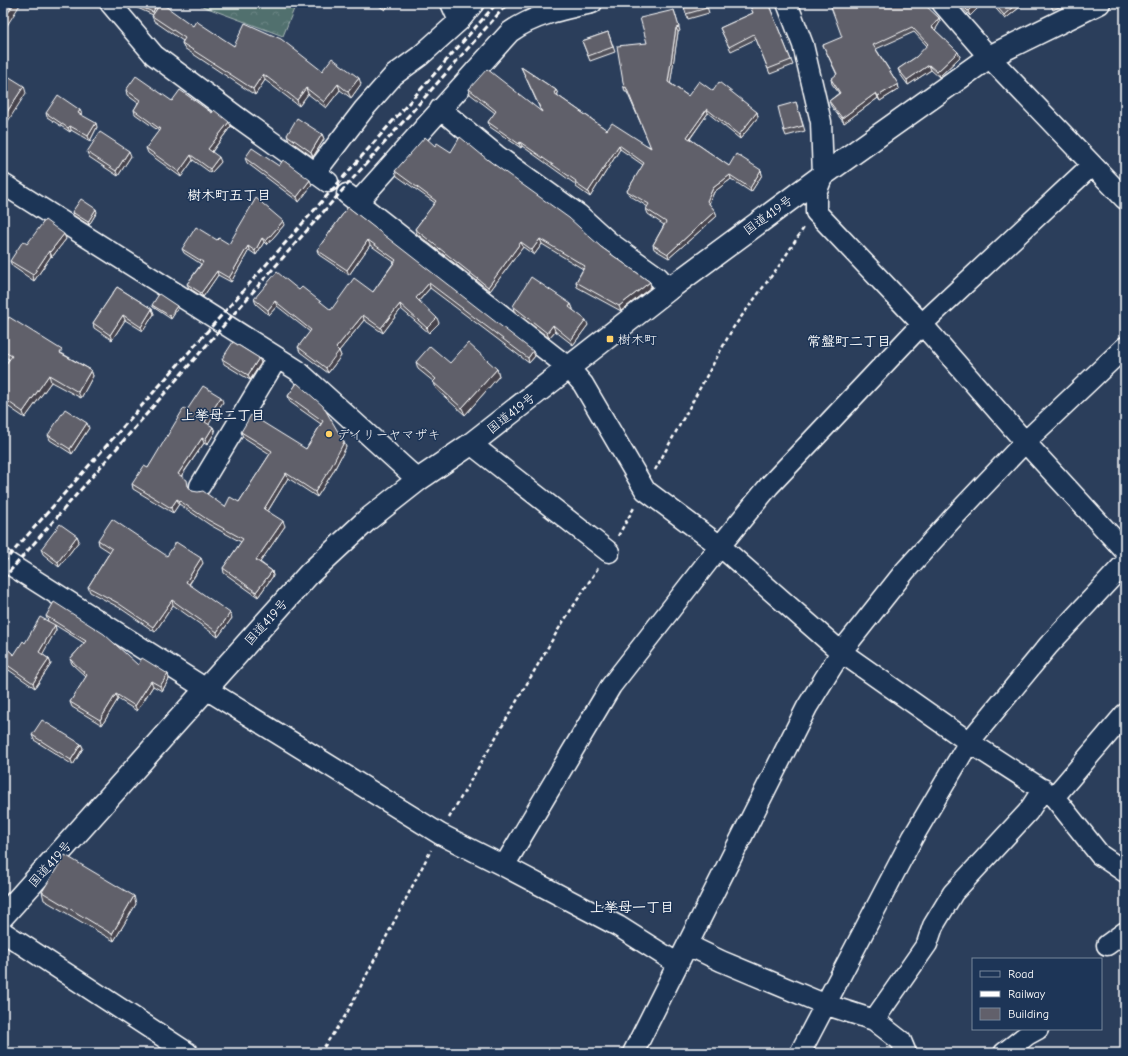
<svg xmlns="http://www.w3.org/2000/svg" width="1128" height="1056" font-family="'Comic Neue','Klee One',sans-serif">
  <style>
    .forest { fill: url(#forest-crowns); stroke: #a8b7b6 }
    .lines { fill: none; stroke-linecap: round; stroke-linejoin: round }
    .minor-casing { stroke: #fff; stroke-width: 23 }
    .highway-casing { stroke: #fff; stroke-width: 25 }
    .path { stroke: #fff; stroke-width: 2.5; stroke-dasharray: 4 3; stroke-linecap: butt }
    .minor { stroke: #1d3557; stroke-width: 20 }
    .highway { stroke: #1d3557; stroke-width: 22 }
    .rail { stroke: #fff; stroke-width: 3; stroke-dasharray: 6 3; stroke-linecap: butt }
    .wall { fill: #53535c; stroke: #fff }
    .shaded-wall { fill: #44434b; stroke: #fff }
    .building { fill: #61606b; stroke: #fff }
    .poi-dot { fill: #ffd166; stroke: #1d3557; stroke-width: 1.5 }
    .labels { text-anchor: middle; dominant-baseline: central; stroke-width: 3; stroke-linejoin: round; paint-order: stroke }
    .street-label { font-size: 13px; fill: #fff; stroke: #1d3557 }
    .poi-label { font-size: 13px; fill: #fff; stroke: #1d3557; text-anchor: start }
    .neighbourhood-label { font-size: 14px; font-weight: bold; fill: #fff; stroke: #1d3557 }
  </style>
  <defs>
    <pattern id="forest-crowns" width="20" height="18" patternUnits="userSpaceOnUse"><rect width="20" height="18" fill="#516f6e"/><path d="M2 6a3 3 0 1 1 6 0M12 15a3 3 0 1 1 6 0" fill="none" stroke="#6b8584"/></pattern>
  </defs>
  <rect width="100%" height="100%" fill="#2b3e5b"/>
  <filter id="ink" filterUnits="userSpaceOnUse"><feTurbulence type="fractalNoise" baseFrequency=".025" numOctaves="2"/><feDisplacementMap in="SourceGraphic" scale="8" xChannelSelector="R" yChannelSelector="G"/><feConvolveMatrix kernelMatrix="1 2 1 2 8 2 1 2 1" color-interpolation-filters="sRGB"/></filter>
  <g filter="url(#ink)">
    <path class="forest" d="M194,3H283L294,9L283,36Z"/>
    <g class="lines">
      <g class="minor-casing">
        <path id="minor" d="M110,3L154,55L236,116L328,182
          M451,3L459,21
          M787,3L803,45L821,122L823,175L816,193V212L922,324L1025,442L1125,551
          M942,3L989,57L1125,199
          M440,109L496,155L578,214L609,242L658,277L669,289
          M315,173L364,109L394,75L420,56L459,21L474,3
          M3,184L297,370L418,480
          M347,194L569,368L583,384L645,490L720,546L841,652L969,742L1054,797L1100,855L1125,872
          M357,203L510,32C534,15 563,9 592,3
          M471,444L609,552
          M200,486L277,358
          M3,560L206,689L440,834L504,866L618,926L678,964
          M1054,797L1125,714
          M504,866L611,686L720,546L769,486L922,324L1092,165
          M3,932L188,1053
          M688,945L721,961L824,1004L874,1020L901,1041L906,1053
          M1107,945L1125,932
          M874,1020L927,944L933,926L953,893L1028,812L1043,789
          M633,1053L807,707L841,652L905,571L952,519L1025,442L1125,347
          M800,1053L913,837L969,742L1048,646L1125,563
          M1004,1053L1027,1035L1038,1029"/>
      </g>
      <g class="highway-casing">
        <path id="highway" d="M3,916L309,574L366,521L418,480L471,444L669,289L823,175L989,57L1099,3"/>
      </g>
      <path class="path" d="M655,470L733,328L781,263L805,226
        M618,536L635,506
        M449,818L558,630L598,568
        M320,1053L347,1013L431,850"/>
      <use href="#minor" class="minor"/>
      <use href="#highway" class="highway"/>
      <path class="rail" d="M3,563L497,3
        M3,579L265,278L508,3"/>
    </g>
    <path class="wall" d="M130,3H159L155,12L193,26L234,46L322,71L361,84L351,98L340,90L326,108L308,94L299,106L265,80L255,95L184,48L182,43L183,41L154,21L152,16L153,15L131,5Z
      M375,3H390L385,10Z
      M683,3H706L709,13L688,19Z
      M749,3H776V4L769,5L793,65L770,74L756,39L731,51L720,28L753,13Z
      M958,3H983L970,16Z
      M991,3H1025L1005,19Z
      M1050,3H1067L1053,10Z
      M674,10L680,31L678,32L670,83L688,96L713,91L757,112L758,117L740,139L708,113L690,139L729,166L761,170L762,175L751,192L731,179L714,192L709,204L715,211L717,216L669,258L654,249L653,245L664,225L648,214L646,209L648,207L629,195L627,191L643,165L620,149L590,197L576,187L575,184L522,146L521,148L490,127L488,122L495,113L470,94L469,89L541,111L521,67L556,90L558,94L557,95L607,130L651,147L627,92H625L624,88L647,43Z
      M939,18L940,22L935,30L958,52L960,57L939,77L931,70L908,85L900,74L898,69L916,57L927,46L914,32L876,49L898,84L899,89L880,101L878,98L844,123L831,106L829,101L839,93L832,84L831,79L837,75L823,45Z
      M608,32L615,52L590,61L582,41Z
      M126,90L172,101L231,126L212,152L221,162L211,173L193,160L181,177L148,153L146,148L159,131L135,114L134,110L138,103L127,95Z
      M796,102L805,131L786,136L784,131Z
      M46,113L82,114L81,115L97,127L90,141L71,130L70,132L47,117Z
      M322,134L324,139L313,157L289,140L287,135Z
      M435,146L451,152L488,160L601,247L650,282L651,287L621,311L577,287L576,282L583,269L542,244L534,255L523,247L490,291L417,234L415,229L435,203L397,176L395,171Z
      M87,152L131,156L118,176L89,157Z
      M245,158L279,166L312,185L299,202L247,163Z
      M348,207L535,356L529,363L430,288L419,301L439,323L429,333L401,309L383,333L364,320L339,351L341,356L328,373L300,352L298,347L310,332L277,306L269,315L256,304L254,299L299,290L331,310L373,292L394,262L370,245L349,275L319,255L317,250Z
      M72,212H97L89,225L73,215Z
      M284,225L267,245L264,242L256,255L249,250L231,282L218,275L203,297L189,288L187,284L201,264L184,253L182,249L217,240L229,244Z
      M66,239L52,257L51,256L34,281L12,266L10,261L27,244Z
      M117,287L152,309L154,314L143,331L125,320L112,340L94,328L93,323Z
      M571,304L573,309V310L588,325L573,345L555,331L549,338L514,311L513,306Z
      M152,305L177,306L178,308L171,319L153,307Z
      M3,326L63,354L91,370L93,376L81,398L51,382L25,418L3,403V368L9,359L3,356Z
      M222,359L261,363L250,380L224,364Z
      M416,362L450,363L497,369L499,376L465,415L436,389L434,382L418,369Z
      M297,383L346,447L333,472L317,497L288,478L268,511L285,526L260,562L272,571L273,576L258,597L224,573L223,568L241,542L210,525L179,504L173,513L133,489L132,484L148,468L187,410L223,402L208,424L213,427L215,432L207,445L204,443L181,477L192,491L225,507L239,502L270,454L243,437L241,432L306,449L321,424L290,402L288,396Z
      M89,428L72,454L50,440L48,435Z
      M77,536L79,541L59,567L43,554L41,549Z
      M98,540L167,556L203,563L189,585L232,618L218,637L173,605L155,632L120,608L90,592L88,587L110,552L99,545Z
      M46,616L138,665L168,674L169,679L162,691L153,686L137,711L118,699L102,725L72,707L70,702L86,677L72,664L70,659L84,643L55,625L56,630L42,654L49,659L51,664L35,688L3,666V645L14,655L48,621Z
      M32,735L81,744L83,748L73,765L34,740Z
      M42,892L136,904L114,941L44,900Z"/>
    <path class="shaded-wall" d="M14,3H21L3,32V21Z
      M157,3H159L154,15L153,12Z
      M384,3H390L385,10L383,5Z
      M976,3H983L970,16L968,11Z
      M1017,3H1025L1005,19L1004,15Z
      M939,18L940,22L934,32L932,27Z
      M676,28L678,32L670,86L668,82Z
      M958,52L960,57L939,77L937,72Z
      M929,65L931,70L908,85L907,80Z
      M263,74L265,80L255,95L253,89Z
      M359,78L361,84L351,98L348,92Z
      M338,84L340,90L326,108L324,102Z
      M898,84L899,89L880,101L878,96Z
      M24,86L26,93L3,129V118Z
      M306,88L308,94L299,106L297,100Z
      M556,90L558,94L556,98L554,93Z
      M876,93L878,98L844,123L842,118Z
      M707,109L708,113L688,141L687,137Z
      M80,110L82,114L80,117L78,113Z
      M757,112L758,117L740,139L739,135Z
      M229,122L231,126L210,154L208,149Z
      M96,123L97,127L90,141L88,136Z
      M70,126L71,130L70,132L68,128Z
      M322,134L324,139L313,157L311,152Z
      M520,142L522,146L521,148L519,144Z
      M619,145L620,149L590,197L588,192Z
      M129,151L131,156L118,176L116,171Z
      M191,155L193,160L181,177L179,172Z
      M219,157L221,162L211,173L210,169Z
      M761,170L762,175L751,192L750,188Z
      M730,175L731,179L714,192L708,205L707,201L713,188Z
      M310,180L312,185L299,202L297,197Z
      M96,209L97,212L89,225L88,222Z
      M715,211L717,216L669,258L668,254Z
      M283,221L284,225L267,245L266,241Z
      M64,234L66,239L52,257L50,252Z
      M262,238L264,242L256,255L255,251Z
      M540,239L542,244L534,255L532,250Z
      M368,240L370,245L349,275L347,270Z
      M521,242L523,247L490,291L488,287Z
      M248,246L249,250L231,282L229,278Z
      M49,251L51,256L34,281L33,275Z
      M217,271L218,275L203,297L201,293Z
      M650,282L651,287L621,311L619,306Z
      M429,283L430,288L417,303L416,298Z
      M275,301L277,306L269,315L268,310Z
      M400,304L401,309L383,333L381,328Z
      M571,304L573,309L571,313L569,307Z
      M177,306L178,308L171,319L170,316Z
      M152,309L154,314L143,331L141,327Z
      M123,315L125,320L112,340L110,335Z
      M363,315L364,320L339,351L341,356L328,373L326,368L336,348Z
      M437,318L439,323L429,333L427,328Z
      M586,320L588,325L573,345L571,340Z
      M553,325L555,331L549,338L547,333Z
      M533,351L535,356L529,363L528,358Z
      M259,358L261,363L250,380L248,375Z
      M497,369L499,376L465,415L462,408Z
      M91,370L93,376L81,398L78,392Z
      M49,375L51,382L25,418L23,412Z
      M221,397L223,402L207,427L205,422Z
      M87,423L89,428L72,454L70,449Z
      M213,427L215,432L207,445L205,440Z
      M202,438L204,443L179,479L178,474Z
      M344,442L346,447L333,472L317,497L315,492Z
      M286,473L288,478L266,514L264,509Z
      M177,499L179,504L173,513L171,508Z
      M283,521L285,526L258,565L256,560Z
      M77,536L79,541L59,567L58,562Z
      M201,558L203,563L187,587L186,582Z
      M272,571L273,576L258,597L256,592Z
      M172,600L173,605L155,632L153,627Z
      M230,613L232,618L218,637L217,632Z
      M55,625L56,630L41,657L39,652Z
      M49,659L51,664L35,688L33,683Z
      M168,674L169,679L162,691L160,686Z
      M151,681L153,686L137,711L135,706Z
      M116,694L118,699L102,725L100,720Z
      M81,744L83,748L73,765L71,760Z
      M134,896L136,904L114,941L112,934Z"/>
    <path class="building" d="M3,3H14L3,21Z
      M131,3H157L153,12Z
      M161,3L193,26L196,21L234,46L245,23L281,39L322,71L332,58L359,78L348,92L338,84L324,102L306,88L297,100L263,74L253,89L182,43L185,38L152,16Z
      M683,3H706L707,8L686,14Z
      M749,3H768L791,60L768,69L754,34L729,47L720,28L753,13Z
      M842,3H923L939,18L932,27L958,52L937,72L929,65L907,80L898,69L916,57L928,44L912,27L873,45L898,84L878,96L876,93L842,118L829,101L840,93L831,79L837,74L823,45L842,37L831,7Z
      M960,3H976L968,11Z
      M994,3H1017L1004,15Z
      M1050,3H1056L1051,5Z
      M674,10L679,27L676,28L668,82L688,96L699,81L713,91L719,82L757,112L739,135L707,109L687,137L729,166L736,154L761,170L750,188L730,175L713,188L707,201L715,211L668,254L653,245L666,222L646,209L649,204L627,191L644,163L619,145L588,192L575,183L576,181L520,142L519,144L488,122L496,111L469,89L487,69L542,112L521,67L556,90L554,93L607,130L612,123L651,148L626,87L624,88L617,46L647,43L640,18Z
      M608,32L613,47L588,56L582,41Z
      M3,73L24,86L3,118Z
      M136,76L172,101L180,90L212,113L214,110L229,122L208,149L219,157L210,169L191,155L179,172L146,148L160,129L134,110L140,100L126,90Z
      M58,95L80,110L78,113L96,123L88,136L70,126L68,128L46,113Z
      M796,102L803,126L784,131L778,107Z
      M297,118L322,134L311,152L287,135Z
      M100,132L129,151L116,171L87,152Z
      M425,137L435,146L437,143L451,152L460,137L488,160L569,218L601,247L650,282L619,306L576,282L585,266L540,239L532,250L521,242L488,287L415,229L436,201L395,171Z
      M252,148L279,166L283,160L310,180L297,197L245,158Z
      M256,198L283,221L266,241L262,238L255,251L248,246L229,278L217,271L201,293L187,284L203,262L182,249L196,227L217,240L219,238L229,244Z
      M81,199L96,209L88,222L72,212Z
      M348,207L533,351L528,358L429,283L416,298L437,318L427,328L400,304L381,328L363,315L336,348L339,351L326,368L298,347L311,330L275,301L268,310L254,299L277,272L299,290L302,287L331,310L354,278L373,292L396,260L368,240L347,270L317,250Z
      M45,220L64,234L50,252L49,251L33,275L10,261L23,241L27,244Z
      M531,277L571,304L569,307L586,320L571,340L553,325L547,333L513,306Z
      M117,287L152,309L141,327L123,315L110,335L93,323Z
      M159,294L177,306L170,316L152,305Z
      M9,317L62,350L60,353L91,370L78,392L49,375L23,412L3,398V368L12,356L3,351V326Z
      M233,342L259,358L248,375L222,359Z
      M468,343L497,369L462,408L433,382L436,379L416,362L430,346L450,363Z
      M297,383L323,406L344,442L331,467L315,492L286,473L264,509L283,521L256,560L272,571L256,592L223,568L243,539L208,520L177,499L171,508L132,484L144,466L148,468L184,408L187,410L203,386L221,397L205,422L213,427L205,440L202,438L178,474L187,480L188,486L192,491L198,492L203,491L225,507L230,497L239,502L272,451L241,432L251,415L306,449L323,421L288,396Z
      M65,409L87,423L70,449L48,435Z
      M112,519L167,556L176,542L201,558L186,582L230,613L217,632L172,600L153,627L118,603L88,587L112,549L98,540Z
      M60,524L77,536L58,562L41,549Z
      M54,602L104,634L138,665L142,658L168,674L160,686L151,681L135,706L116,694L100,720L70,702L87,675L70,659L86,641L46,616Z
      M40,617L55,625L39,652L49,659L33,683L3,662V645L14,655L23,641L25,643Z
      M42,720L81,744L71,760L32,735Z
      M65,855L134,896L112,934L42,892Z"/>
  </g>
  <g class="poi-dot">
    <rect x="606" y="335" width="8" height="8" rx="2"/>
    <circle cx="329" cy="434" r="4"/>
  </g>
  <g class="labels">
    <g class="street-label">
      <text transform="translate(768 215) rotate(-36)">国道419号</text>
      <text transform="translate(511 413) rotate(-38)">国道419号</text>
      <text transform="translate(266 622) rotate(-48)">国道419号</text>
      <text transform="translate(50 864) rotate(-48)">国道419号</text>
    </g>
    <g class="poi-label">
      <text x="618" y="339">樹木町</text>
      <text x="337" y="434">デイリーヤマザキ</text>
    </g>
    <g class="neighbourhood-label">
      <text x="229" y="195">樹木町五丁目</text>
      <text x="849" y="341">常盤町二丁目</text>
      <text x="223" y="415">上挙母二丁目</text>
      <text x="632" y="907">上挙母一丁目</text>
    </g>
  </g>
  <rect width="1128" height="1056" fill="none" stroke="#1d3557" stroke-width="16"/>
  <rect x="8" y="8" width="1112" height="1040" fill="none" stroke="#fff" stroke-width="1.5" filter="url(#ink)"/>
  <rect x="972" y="958" width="130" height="72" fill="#1d3557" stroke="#77869a"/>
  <rect x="980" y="971" width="20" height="6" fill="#1d3557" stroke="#77869a"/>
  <text x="1008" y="978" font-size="12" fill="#ffffff">Road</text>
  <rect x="980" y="991" width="20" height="6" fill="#ffffff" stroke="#77869a"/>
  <text x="1008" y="998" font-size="12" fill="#ffffff">Railway</text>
  <rect x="980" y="1008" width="20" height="12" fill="#61606b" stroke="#77869a"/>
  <text x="1008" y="1018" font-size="12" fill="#ffffff">Building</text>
</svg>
